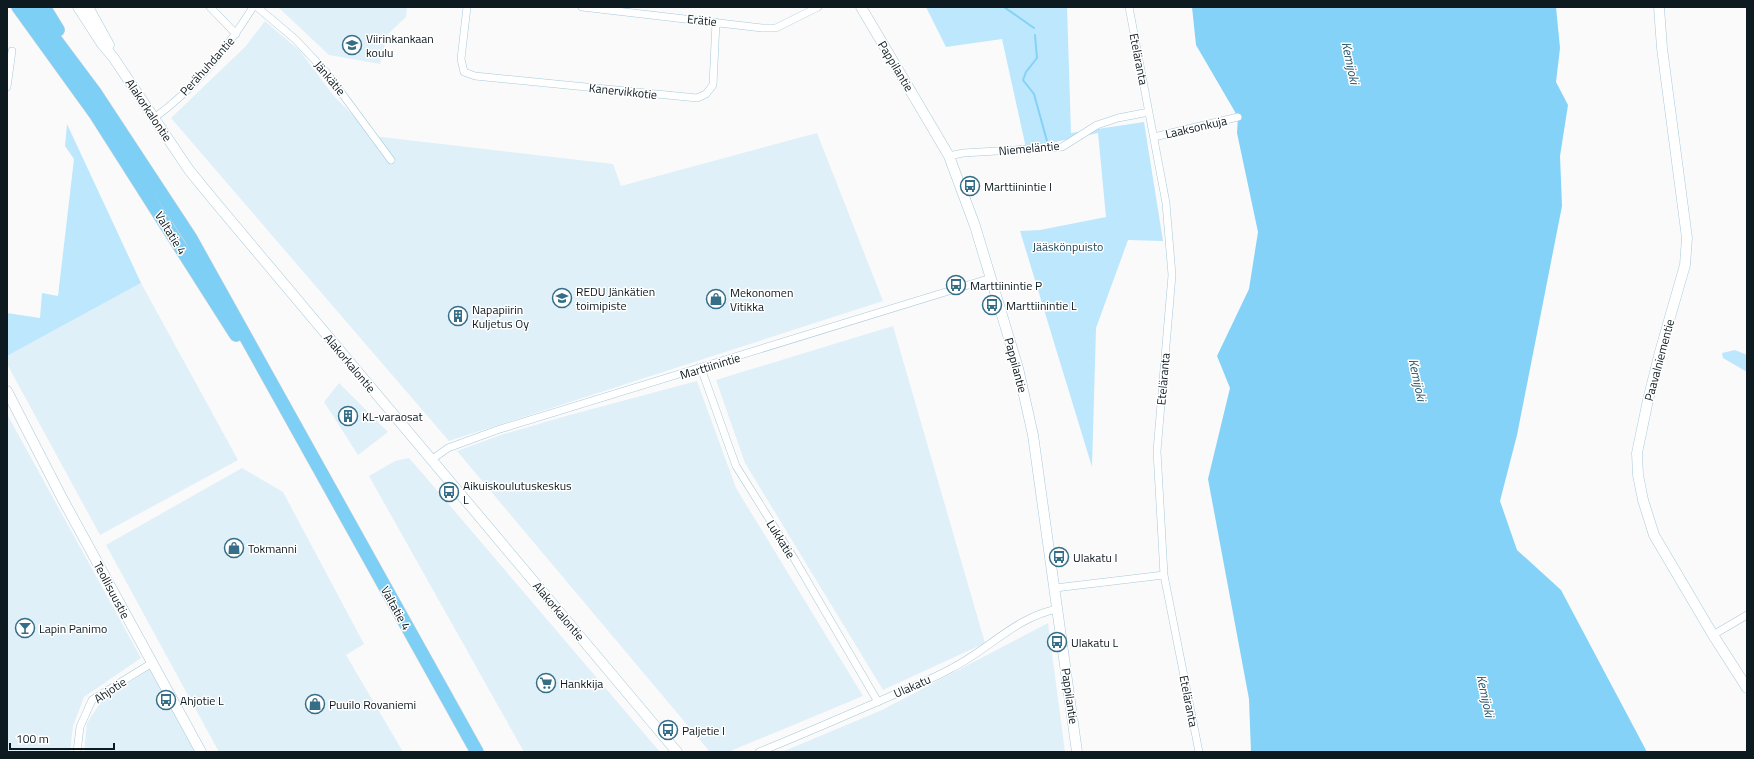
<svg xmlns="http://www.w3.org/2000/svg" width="1754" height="759" font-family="'Titillium Web',sans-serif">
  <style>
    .built { fill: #dff0f9 }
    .green { fill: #bde7fc }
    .water { fill: #84d2f7 }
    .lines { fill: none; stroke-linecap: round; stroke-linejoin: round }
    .stream { stroke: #84d2f7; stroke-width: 2 }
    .street-casing { stroke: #a6cadb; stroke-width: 8 }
    .secondary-casing { stroke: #a6cadb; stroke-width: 11 }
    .highway-casing { stroke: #d3d6d7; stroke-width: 14 }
    .street { stroke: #fff; stroke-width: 7 }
    .secondary { stroke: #fff; stroke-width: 10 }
    .highway { stroke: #7ecff5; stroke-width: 13 }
    .labels { text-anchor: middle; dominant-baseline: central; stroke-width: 3; stroke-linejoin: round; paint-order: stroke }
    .street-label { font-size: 12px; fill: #0d1a20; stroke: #fff }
    .poi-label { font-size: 12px; fill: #0d1a20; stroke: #fff; text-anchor: start }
    .park-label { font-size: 12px; fill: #1c485c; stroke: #fff }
    .water-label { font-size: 13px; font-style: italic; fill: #285468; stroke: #fff }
  </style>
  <rect width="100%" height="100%" fill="#fafafa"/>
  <path class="built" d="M278,7H407L406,17L387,35L380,64L329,55Z
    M265,21L300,51L333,95L373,136L613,164L621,186L817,133L883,301L449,441L171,118L246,46Z
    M141,283L238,460L100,535L7,364V356Z
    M893,326L985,643L883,690L745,463L716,380Z
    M697,381L736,488L863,696L728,752H710L457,451L501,435L566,416Z
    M339,383L388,432L358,455L324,402Z
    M7,414L141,658L84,697L73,726L70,752H7Z
    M409,458L423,474L660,752H524L369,476L395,461Z
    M242,468L283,492L364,644L346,655L403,752H219L106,545Z
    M1048,623L1065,752H782L882,710Z
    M152,668L197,752H84L87,723L103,699Z"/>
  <path class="green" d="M926,7H1067L1071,133L1144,122L1163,241L1128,240L1096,328L1092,467L1020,231L1040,230L1106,217L1098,133L1026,148L1002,39L946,47Z
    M67,124L141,283L7,356V313L40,318L42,293L58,296L74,159L65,146Z
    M1735,350L1747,355V372L1723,358L1722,353Z"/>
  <path class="water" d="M1192,7H1556L1560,48L1556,82L1568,105L1560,156L1562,206L1517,435L1500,501L1517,550L1561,590L1647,752H1251L1249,699L1208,479L1230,388L1217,356L1249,289L1258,232L1237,133L1238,117L1196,45Z"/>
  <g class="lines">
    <path class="stream" d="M1004,7L1034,28
      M1035,35L1037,58L1026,72L1023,80L1034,94L1047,141"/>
    <g class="street-casing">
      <path id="street" d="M210,7L236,34
        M257,7L295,39L326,72L391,160
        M467,7L461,59L464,72L475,76L697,98L706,94L713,85L716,22
        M582,7L762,28H776L818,7
        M1129,7L1166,203L1172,275L1157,451L1164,575L1199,752
        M7,87L12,51
        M154,118C194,89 227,49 253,7
        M1154,137L1238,117
        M949,156L963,153L1062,147L1097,125L1118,118L1149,112
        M701,368L736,466L795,560L878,702
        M431,460L448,448L497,430L991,278
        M1055,588L1164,575
        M1713,635L1747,615
        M77,752L80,727L92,700L152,663
        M759,752C804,734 847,715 891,696C911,687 933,679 952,668C988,650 1017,616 1058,609"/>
    </g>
    <g class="secondary-casing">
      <path id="secondary" d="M78,7L102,44L113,57L189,170L216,203L677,752
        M88,7L109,45
        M861,7L949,156L975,226L1018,368L1033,435L1077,752
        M1659,7L1662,48L1687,238L1685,265L1660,352L1648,400L1637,453L1638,475L1643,500L1654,535L1713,635L1747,688
        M7,391L62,498L201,752"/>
    </g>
    <g class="highway-casing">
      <path id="highway" d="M18,7L96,115L236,335
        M31,7L96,94L190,237L477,752
        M44,7L58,30"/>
    </g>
    <use href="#street" class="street"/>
    <use href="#secondary" class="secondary"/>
    <use href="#highway" class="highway"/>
  </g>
  <defs>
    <g id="school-ring" transform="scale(1)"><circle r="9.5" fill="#fff" stroke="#356e88" stroke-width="1.5"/><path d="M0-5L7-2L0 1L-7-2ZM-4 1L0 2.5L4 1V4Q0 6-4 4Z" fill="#356e88"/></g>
    <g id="bus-ring" transform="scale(1)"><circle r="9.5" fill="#fff" stroke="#356e88" stroke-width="1.5"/><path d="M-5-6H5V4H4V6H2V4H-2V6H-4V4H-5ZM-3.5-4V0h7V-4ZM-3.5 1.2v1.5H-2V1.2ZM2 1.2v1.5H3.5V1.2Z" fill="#356e88"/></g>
    <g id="shop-ring" transform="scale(1)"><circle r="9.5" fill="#fff" stroke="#356e88" stroke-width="1.5"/><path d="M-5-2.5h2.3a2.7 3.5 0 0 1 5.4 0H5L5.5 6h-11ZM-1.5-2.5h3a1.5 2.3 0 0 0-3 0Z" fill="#356e88"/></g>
    <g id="building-ring" transform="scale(1)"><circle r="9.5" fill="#fff" stroke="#356e88" stroke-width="1.5"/><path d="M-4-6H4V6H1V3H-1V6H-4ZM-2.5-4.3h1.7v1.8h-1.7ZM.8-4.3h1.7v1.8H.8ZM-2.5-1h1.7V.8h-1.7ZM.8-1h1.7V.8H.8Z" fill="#356e88"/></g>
    <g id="bar-ring" transform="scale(1)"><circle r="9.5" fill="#fff" stroke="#356e88" stroke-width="1.5"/><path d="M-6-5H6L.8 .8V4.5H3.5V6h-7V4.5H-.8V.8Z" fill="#356e88"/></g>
    <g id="supermarket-ring" transform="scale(1)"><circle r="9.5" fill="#fff" stroke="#356e88" stroke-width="1.5"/><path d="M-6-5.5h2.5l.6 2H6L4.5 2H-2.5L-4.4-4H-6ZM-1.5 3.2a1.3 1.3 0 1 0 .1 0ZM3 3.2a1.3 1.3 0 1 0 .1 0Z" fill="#356e88"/></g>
  </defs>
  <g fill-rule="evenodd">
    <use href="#school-ring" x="352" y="45"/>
    <use href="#bus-ring" x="970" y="186"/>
    <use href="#bus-ring" x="956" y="285"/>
    <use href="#school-ring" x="562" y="298"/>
    <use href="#shop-ring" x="716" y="299"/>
    <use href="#bus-ring" x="992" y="305"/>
    <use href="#building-ring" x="458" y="316"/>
    <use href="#building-ring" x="348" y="416"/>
    <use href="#bus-ring" x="449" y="492"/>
    <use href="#shop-ring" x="234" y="548"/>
    <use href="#bus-ring" x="1059" y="557"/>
    <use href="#bar-ring" x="25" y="628"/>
    <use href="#bus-ring" x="1057" y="642"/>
    <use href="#supermarket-ring" x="546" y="683"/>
    <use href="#bus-ring" x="166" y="700"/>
    <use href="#shop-ring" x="315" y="704"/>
    <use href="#bus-ring" x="668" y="730"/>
  </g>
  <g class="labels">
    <g class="street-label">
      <text transform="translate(702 20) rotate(6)">Erätie</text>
      <text transform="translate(1139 59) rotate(79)">Eteläranta</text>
      <text transform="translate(207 66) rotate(-48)">Perähuhdantie</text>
      <text transform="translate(896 66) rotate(59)">Pappilantie</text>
      <text transform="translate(330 78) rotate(50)">Jänkätie</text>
      <text transform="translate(623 91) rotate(6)">Kanervikkotie</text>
      <text transform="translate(149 110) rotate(56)">Alakorkalontie</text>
      <text transform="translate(1196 127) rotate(-13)">Laaksonkuja</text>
      <text transform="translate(1029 148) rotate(-5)">Niemeläntie</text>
      <text transform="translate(171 233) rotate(58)">Valtatie 4</text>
      <text transform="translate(1659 360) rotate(-75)">Paavalniementie</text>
      <text transform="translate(350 363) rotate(50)">Alakorkalontie</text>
      <text transform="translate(1016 365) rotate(75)">Pappilantie</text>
      <text transform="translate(710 366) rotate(-17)">Marttiinintie</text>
      <text transform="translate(1163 379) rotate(-85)">Eteläranta</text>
      <text transform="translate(781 539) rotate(58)">Lukkatie</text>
      <text transform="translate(112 590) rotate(62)">Teollisuustie</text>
      <text transform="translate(396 608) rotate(61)">Valtatie 4</text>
      <text transform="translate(559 611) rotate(50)">Alakorkalontie</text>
      <text transform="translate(912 686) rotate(-24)">Ulakatu</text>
      <text transform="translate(110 690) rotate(-34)">Ahjotie</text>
      <text transform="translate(1070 696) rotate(82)">Pappilantie</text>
      <text transform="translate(1189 701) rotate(79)">Eteläranta</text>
    </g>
    <g class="poi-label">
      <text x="366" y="38">Viirinkankaan<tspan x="366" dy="14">koulu</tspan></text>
      <text x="984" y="186">Marttiinintie I</text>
      <text x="970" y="285">Marttiinintie P</text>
      <text x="576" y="291">REDU Jänkätien<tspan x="576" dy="14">toimipiste</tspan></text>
      <text x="730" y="292">Mekonomen<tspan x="730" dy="14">Vitikka</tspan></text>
      <text x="1006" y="305">Marttiinintie L</text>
      <text x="472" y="309">Napapiirin<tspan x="472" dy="14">Kuljetus Oy</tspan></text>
      <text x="362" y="416">KL-varaosat</text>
      <text x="463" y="485">Aikuiskoulutuskeskus<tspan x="463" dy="14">L</tspan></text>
      <text x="248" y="548">Tokmanni</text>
      <text x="1073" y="557">Ulakatu I</text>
      <text x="39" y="628">Lapin Panimo</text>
      <text x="1071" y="642">Ulakatu L</text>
      <text x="560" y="683">Hankkija</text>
      <text x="180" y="700">Ahjotie L</text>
      <text x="329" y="704">Puuilo Rovaniemi</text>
      <text x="682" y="730">Paljetie I</text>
    </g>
    <g class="park-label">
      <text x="1068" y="246">Jääskönpuisto</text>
    </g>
    <g class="water-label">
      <text transform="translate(1351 63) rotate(78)">Kemijoki</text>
      <text transform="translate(1418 380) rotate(78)">Kemijoki</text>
      <text transform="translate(1486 696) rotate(78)">Kemijoki</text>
    </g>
  </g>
  <rect width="1754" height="759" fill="none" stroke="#0d1a20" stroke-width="16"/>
  <path d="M10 743v6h104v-6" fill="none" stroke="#0d1a20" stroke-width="2"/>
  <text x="16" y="743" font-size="12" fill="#0d1a20" stroke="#ffffff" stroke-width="3" paint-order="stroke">100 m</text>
</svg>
